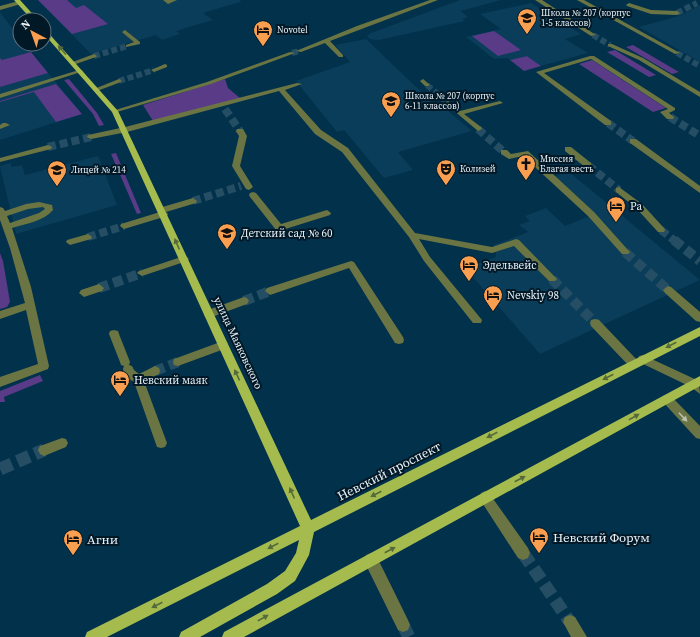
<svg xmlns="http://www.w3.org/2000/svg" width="700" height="637" font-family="'Source Serif 4',serif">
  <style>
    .built { fill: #093d59 }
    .green { fill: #593b87 }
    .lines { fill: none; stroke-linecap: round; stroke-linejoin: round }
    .minor-tunnel-far3 { stroke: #254e65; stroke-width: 6; stroke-dasharray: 6 3; stroke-linecap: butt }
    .minor-tunnel-far2 { stroke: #254e65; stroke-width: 8; stroke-dasharray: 8 4; stroke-linecap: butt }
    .minor-tunnel-far1 { stroke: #254e65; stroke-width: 10; stroke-dasharray: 10 5; stroke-linecap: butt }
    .minor-tunnel { stroke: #254e65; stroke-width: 13; stroke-dasharray: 13 6; stroke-linecap: butt }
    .minor { fill: #6a7543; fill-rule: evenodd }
    .major { fill: #a6bb4e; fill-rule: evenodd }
    .oneway { fill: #546a3a }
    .oneway2 { fill: #b8c1b0 }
    .labels { text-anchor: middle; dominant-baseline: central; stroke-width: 4; stroke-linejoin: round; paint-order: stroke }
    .far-poi-label { font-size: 9px; fill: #ecf4f9; stroke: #011827; text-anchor: start }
    .poi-label { font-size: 11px; fill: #ecf4f9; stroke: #011827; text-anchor: start }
    .street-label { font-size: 11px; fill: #ecf4f9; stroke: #011827 }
    .near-street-label { font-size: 13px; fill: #ecf4f9; stroke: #011827 }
    .near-poi-label { font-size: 13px; fill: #ecf4f9; stroke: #011827; text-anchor: start }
  </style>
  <rect width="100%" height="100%" fill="#02314b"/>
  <path class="built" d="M38,0H241L240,2L203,13L213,20L176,31L180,34L162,40L156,35L91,54Z
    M460,0H501L461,11L468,17L463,19L465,21L379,40L370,39L367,36L371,33Z
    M531,3L581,34L565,39L588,53L541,66L527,56L510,60L507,58L494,59L466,37L501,29L480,14Z
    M700,5V62L639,27L682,15Z
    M0,12L20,39V44H24L82,114L0,140Z
    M366,39L436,106L441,105L472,131L398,152L413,170L384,178L344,130L337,132L296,81L350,62L335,45Z
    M98,156L117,205L16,234L0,166L11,163V167L22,165L25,175Z
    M568,171L700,280L540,354L465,268L496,257L494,245L528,232L519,225L530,221L525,216L546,208L565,226L595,214L553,177Z"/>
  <path class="green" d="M38,0H67L76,8L84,5L108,24L72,34Z
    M494,31L521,50L498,56L472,36Z
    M633,45L679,72L672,74L626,47Z
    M615,50L656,75L649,77L607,52Z
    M31,52L48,73L0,87V58L2,60Z
    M527,56L541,66L524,71L510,60Z
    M592,60L666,108L653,112L579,64Z
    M69,79L97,113L104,125L99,126L93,114L64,80Z
    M225,79L228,88L240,98L153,121L143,105Z
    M56,84L82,114L56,122L34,92L0,102V101Z
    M116,153L141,213L137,214L111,154Z
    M0,253L3,261L10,302L7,307L0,309Z
    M40,375L43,381L4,397L5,402H0V391Z"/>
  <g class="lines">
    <path class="minor-tunnel-far3" d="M677,13L697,3
      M593,35L610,45
      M292,53L299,51
      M677,53L700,66
      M94,56L128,46
      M119,81L154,70
      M427,85L448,103"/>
    <path class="minor-tunnel-far2" d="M225,109L240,131
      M670,117L700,136
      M608,123L633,141
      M478,129L504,152
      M48,147L91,137
      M588,165L619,190
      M193,201L241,186
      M661,230L675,241
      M88,237L124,226"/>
    <path class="minor-tunnel-far1" d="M674,240L700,261
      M625,252L668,290
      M552,279L595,323
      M99,288L142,273
      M244,301L270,291
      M155,371L178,362"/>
    <path class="minor-tunnel" d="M0,469L44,450
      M523,553L570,622
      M403,625L409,637"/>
    <path class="minor" d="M163,0H177L168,4Z
      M430,0H438L330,41L343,55V57H339L325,43L301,52L296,51L357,26Z
      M535,0H542L596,35L591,36Z
      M577,0H584L680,53L675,54Z
      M19,1L21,2V4L0,10V6Z
      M629,3L651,10L677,11L680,13L677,15L651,14L627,6L626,5Z
      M125,30L140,42V44L126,47V45L134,42L123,33L122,32Z
      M608,44H612L643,58L700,92V97L639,60L608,46Z
      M290,52L295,53L211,84L117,112L112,111L207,82Z
      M94,54L97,56L96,57L73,65L70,63Z
      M590,56H594L675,108V110L669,113L674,117L673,119H667L660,112L668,109L591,59L544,73L611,121V125H605L536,72Z
      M165,64L167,65V67L154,72L151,70Z
      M79,70L84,71L0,98V94Z
      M119,79L121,80V82L97,91L94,89Z
      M423,79L429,84V86H425L420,81Z
      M297,83L302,84L285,90L321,130L348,148L415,233L492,247L516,239L519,240L555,277L557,279L555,281H549L514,246L492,253L419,239L430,257L482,320L481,323H473L424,261L409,237L342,152L315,134L279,91L127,132L91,139L87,137L88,135L125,127Z
      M448,101L460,111L500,101L503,103L464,114L481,127L482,129L478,131L446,104V102Z
      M3,123H6L10,125L0,129V125Z
      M237,129H243L247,136L240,166L253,187L249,190L246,189L232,166L239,136L236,131Z
      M630,139H636L700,186V193L630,143Z
      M48,145L52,147L51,149L0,162V158Z
      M565,147H571L591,163V167H585L565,151Z
      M501,150H507L511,154L528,151L594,212L628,250L630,252L628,254H622L588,216L523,156L509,159L501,154Z
      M619,187L642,204L664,228L665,230L664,232H658L636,208L616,192V188Z
      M253,192L256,193L281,224L327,210L331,213L330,215L279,231L276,230L250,197L249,195L250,193Z
      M193,198L197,201L196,203L166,212L168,214L167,216L124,229L120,226L121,224L160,212L158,210L159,208Z
      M39,202L52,205L53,210C44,221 25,224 12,228L31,287L49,366L48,369L0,387V377L38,364L26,310L0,319V311L25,303L10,248L0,220V207L3,208L5,211L26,204ZM43,207L45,209L39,213L10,223L7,216L28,209Z
      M88,234L92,237L91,239L70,245L66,242L67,240Z
      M184,256L187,257L189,259L187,261L142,276L137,273L139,271Z
      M351,261L354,262L403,337L404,340L403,343L399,344L395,343L349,268L270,295L265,291L267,288Z
      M99,284L104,288L102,291L84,297L79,293L81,290Z
      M668,286L671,287L700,312V322L696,321L665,293L663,290Z
      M244,297L247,298L249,301L247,304L209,318L205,317L204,314L205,311Z
      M595,319L599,320L638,361L639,364L638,367L634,368L630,367L591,326L590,323L591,320Z
      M114,330L118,331L119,334L130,362L129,365L132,366L134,370L139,374L155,366L159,368L160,371L159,374L144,381L167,443L165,447L161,448L157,447L134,382C128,378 124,376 123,369L124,366L121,365L120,362L109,334L110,331Z
      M223,341L227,342L228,345L227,348L178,366L174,365L173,362L174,359Z
      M643,355L699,381L700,394L691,387L639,362L638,359L639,356Z
      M667,394L671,396L700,426V439L696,438L663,402L661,399L663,396Z
      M62,438L66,439L68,443L66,447L44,456L40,454L38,450L40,446Z
      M485,491L489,493L528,548L530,553L528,558L523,560L518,558L481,501L479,497L481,493Z
      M371,553L376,555L408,620L410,625L408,630L403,632L398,630L366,565L364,560L366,555Z
      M570,615L575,617L587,637H571L563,622L565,617Z"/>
    <path class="major" d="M14,0H20L38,20H32Z
      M44,28L118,111L311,520L700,327V336L314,532L309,555L295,581L277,594L200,637H179L181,632L267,584L285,571L296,553L299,540L107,637H85L87,632L300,526L112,112L44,34Z
      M700,376V386L244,637H222L224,632Z"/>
  </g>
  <defs><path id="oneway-solid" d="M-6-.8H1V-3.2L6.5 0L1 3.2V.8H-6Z"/></defs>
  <g class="oneway">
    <use href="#oneway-solid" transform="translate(62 50) rotate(-132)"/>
    <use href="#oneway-solid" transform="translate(177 244) rotate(-114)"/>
    <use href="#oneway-solid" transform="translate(671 345) rotate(153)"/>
    <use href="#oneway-solid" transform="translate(237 375) rotate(-115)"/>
    <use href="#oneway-solid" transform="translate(608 377) rotate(153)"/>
    <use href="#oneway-solid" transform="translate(634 417) rotate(-29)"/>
    <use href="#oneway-solid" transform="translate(492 435) rotate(153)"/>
    <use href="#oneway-solid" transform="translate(520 479) rotate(-28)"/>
    <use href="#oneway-solid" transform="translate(292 493) rotate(-114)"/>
    <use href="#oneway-solid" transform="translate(376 494) rotate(153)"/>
    <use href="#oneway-solid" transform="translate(273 546) rotate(153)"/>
    <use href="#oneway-solid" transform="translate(390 550) rotate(-28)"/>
    <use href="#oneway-solid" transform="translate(157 605) rotate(153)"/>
    <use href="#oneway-solid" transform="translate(263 618) rotate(-29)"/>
  </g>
  <use class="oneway2" href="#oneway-solid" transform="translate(683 417) rotate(46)"/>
  <defs>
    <g id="school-pin" transform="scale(1)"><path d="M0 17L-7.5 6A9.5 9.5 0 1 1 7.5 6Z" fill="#fa9f4f" stroke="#011827"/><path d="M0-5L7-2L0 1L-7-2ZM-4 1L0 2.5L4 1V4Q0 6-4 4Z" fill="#111"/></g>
    <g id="hotel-pin" transform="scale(1)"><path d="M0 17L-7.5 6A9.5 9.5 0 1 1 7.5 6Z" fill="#fa9f4f" stroke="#011827"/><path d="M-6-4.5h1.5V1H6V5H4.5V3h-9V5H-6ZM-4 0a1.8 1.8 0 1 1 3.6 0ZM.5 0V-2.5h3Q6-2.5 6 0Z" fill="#111"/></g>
    <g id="church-pin" transform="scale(1)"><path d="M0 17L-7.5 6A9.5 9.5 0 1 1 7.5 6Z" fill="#fa9f4f" stroke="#011827"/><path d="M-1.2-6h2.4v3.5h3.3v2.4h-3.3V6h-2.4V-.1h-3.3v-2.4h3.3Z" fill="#111"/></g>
    <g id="theatre-pin" transform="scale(1)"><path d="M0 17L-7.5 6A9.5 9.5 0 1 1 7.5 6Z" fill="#fa9f4f" stroke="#011827"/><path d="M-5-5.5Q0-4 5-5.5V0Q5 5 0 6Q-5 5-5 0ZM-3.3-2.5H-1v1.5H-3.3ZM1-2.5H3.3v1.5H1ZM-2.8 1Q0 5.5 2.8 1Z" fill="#111"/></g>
  </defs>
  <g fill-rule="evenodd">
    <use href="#school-pin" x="527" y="18"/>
    <use href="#hotel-pin" x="263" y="30"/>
    <use href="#school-pin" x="391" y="101"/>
    <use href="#church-pin" x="526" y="164"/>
    <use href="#theatre-pin" x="446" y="169"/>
    <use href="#school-pin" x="57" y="170"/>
    <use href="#hotel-pin" x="616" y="206"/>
    <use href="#school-pin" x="227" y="233"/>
    <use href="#hotel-pin" x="469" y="265"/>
    <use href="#hotel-pin" x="493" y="295"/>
    <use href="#hotel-pin" x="120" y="380"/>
    <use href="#hotel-pin" x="539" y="537"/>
    <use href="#hotel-pin" x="73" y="539"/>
  </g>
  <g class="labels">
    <g class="far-poi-label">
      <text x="541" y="13">Школа № 207 (корпус<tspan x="541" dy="10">1-5 классов)</tspan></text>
      <text x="277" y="30">Novotel</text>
      <text x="405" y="96">Школа № 207 (корпус<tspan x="405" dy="10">6-11 классов)</tspan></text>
      <text x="540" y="159">Миссия<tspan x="540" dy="10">Благая весть</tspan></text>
      <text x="460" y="169">Колизей</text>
      <text x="71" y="170">Лицей № 214</text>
    </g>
    <g class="poi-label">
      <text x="630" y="206">Ра</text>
      <text x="241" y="233">Детский сад № 60</text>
      <text x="483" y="265">Эдельвейс</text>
      <text x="507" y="295">Nevskiy 98</text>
      <text x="134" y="380">Невский маяк</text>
    </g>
    <g class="street-label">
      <text transform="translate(238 343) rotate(65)">улица Маяковского</text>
    </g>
    <g class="near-street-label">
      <text transform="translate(389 471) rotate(-27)">Невский проспект</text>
    </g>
    <g class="near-poi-label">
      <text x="553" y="537">Невский Форум</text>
      <text x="87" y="539">Агни</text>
    </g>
  </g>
  <g transform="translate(32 32) rotate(319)"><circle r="19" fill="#011827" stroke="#5f707b"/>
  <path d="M0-3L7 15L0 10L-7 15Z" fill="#fa9f4f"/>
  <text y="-6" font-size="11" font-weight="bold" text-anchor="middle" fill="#ecf4f9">N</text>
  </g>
</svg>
